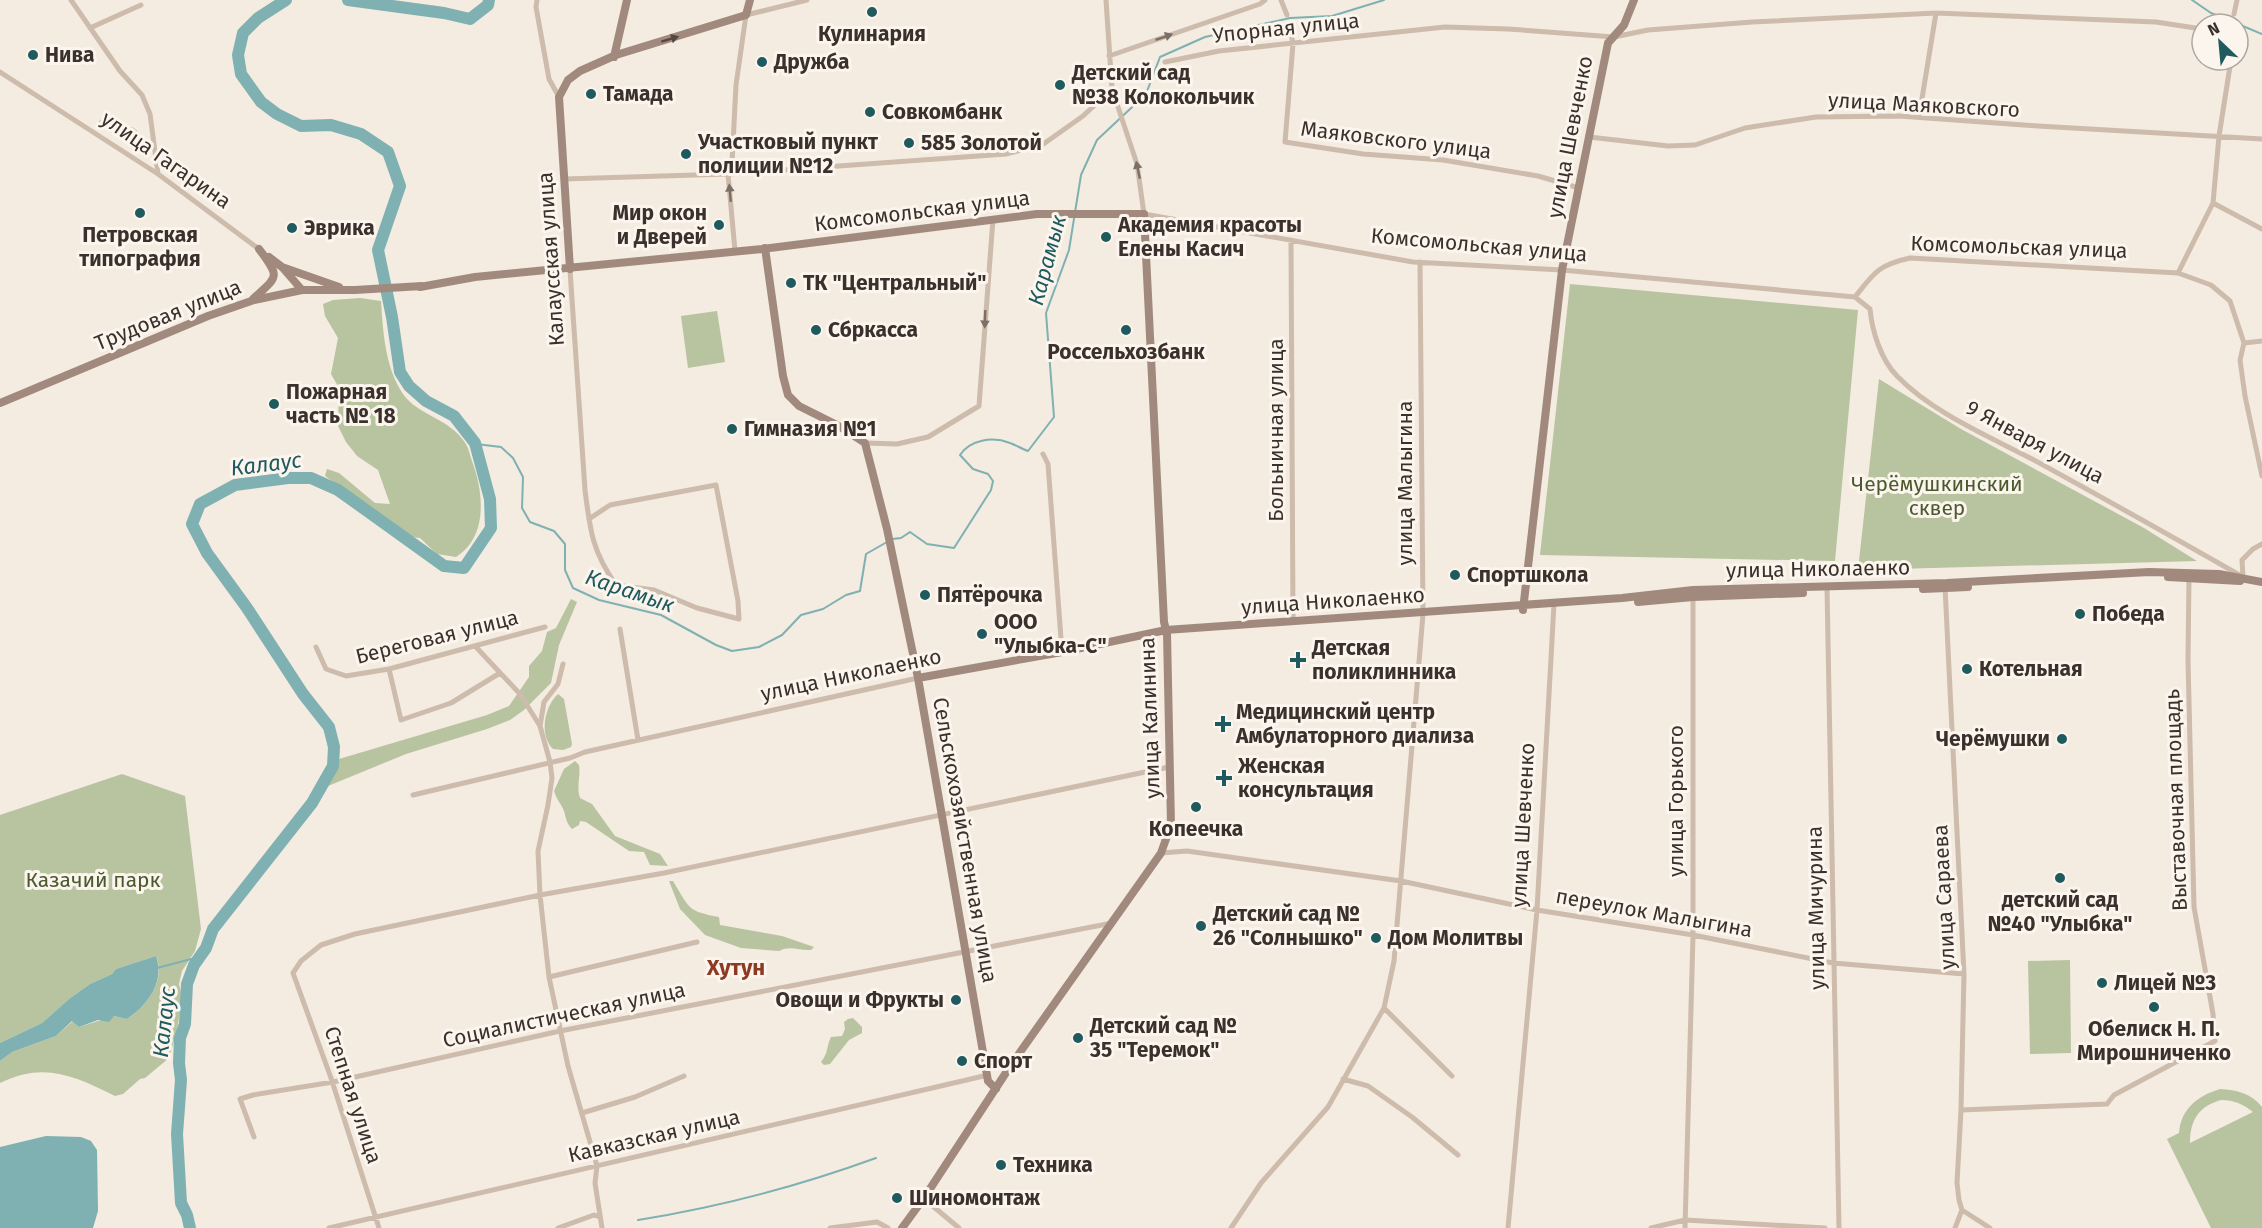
<svg xmlns="http://www.w3.org/2000/svg" width="2262" height="1228" font-family="'Fira Sans',sans-serif">
  <style>
    .green { fill: #b8c4a0; fill-rule: evenodd }
    .water { fill: #7fb0b2 }
    .lines { fill: none; stroke-linecap: round; stroke-linejoin: round }
    .stream { stroke: #7fb0b2; stroke-width: 2 }
    .river { stroke: #7fb0b2; stroke-width: 12 }
    .street { stroke: #cdbbac; stroke-width: 5 }
    .secondary { stroke: #a18a7d; stroke-width: 8 }
    .oneway { fill: #7d6f65 }
    .oneway2 { fill: #544640 }
    .poi-dot { fill: #1f5a5e; stroke: #fbf5ee; stroke-width: 2 }
    .labels { text-anchor: middle; dominant-baseline: central; stroke-width: 6; stroke-linejoin: round; paint-order: stroke }
    .street-label { font-size: 21px; fill: #3b302b; stroke: #fbf5ee }
    .poi-label { font-size: 21px; font-weight: bold; fill: #3b302b; stroke: #fbf5ee; text-anchor: start }
    .park-label { font-size: 21px; fill: #4a5a2e; stroke: #fbf5ee }
    .water-label { font-size: 22px; font-style: italic; fill: #1f5a5e; stroke: #fbf5ee }
    .neighbourhood-label { font-size: 22px; font-weight: bold; fill: #8c3b22; stroke: #fbf5ee }
  </style>
  <rect width="100%" height="100%" fill="#f4ebe1"/>
  <path class="green" d="M101,119L134,128L147,140L145,152L140,153L98,123Z
    M1570,284L1858,310L1835,561L1540,555Z
    M360,298L381,301C383,332 385,367 403,394C417,415 450,418 466,444C469,449 470,456 472,461C484,493 488,537 456,557L437,554L420,538L412,537L325,476L327,469L339,473L375,503L390,504L378,470L357,456L346,442L338,426L339,388L331,374L338,338L325,316L323,304L333,300Z
    M717,311L725,362L688,368L681,316Z
    M1879,379L1961,429L2144,528L2197,561L1858,570Z
    M571,599L577,602L559,645L551,683L524,710L510,720L487,729L406,754L328,786L339,759L487,715L509,706L529,677V666L542,651L547,632L556,628Z
    M558,694L564,699L572,744L571,747L563,750L553,749C539,735 544,707 558,694Z
    M575,761L579,765C581,776 576,786 580,798L592,804L615,836L660,854L668,866L650,865L644,852L629,851L586,822L580,821L579,825L572,829C564,821 567,814 561,805C558,800 556,797 554,791L564,769Z
    M122,774L185,796L201,929L195,951L182,971L179,984L182,997L177,1031L169,1058L145,1078L140,1079L123,1094L115,1096C75,1076 44,1061 0,1083V1061L12,1052L56,1036L73,1021L79,1027L114,1016L127,1019C147,1006 166,981 156,956L116,969L112,974L90,984L69,999L42,1023L0,1043V815Z
    M669,881H673C690,909 687,911 719,917L720,925L782,936L814,947L811,950C800,951 790,945 779,951L741,948L705,935L680,909Z
    M2070,960L2071,1053L2030,1054L2028,961Z
    M853,1018L862,1027V1033L849,1040L830,1064L824,1065L821,1062C829,1052 826,1047 831,1037L842,1036L845,1029L844,1022L848,1019Z
    M2220,1089C2237,1090 2251,1093 2262,1107V1228H2211L2167,1139L2179,1133C2181,1109 2197,1096 2220,1089ZM2221,1100C2234,1100 2243,1104 2253,1112L2190,1143C2190,1120 2199,1106 2221,1100Z"/>
  <path class="water" d="M156,956C165,982 148,1005 127,1019L114,1016L109,1022L98,1020L79,1027L72,1021L56,1036L12,1052L0,1061V1043L42,1023L69,999L90,984L112,974L116,969Z
    M46,1136L81,1137L91,1141L97,1150L98,1211L93,1228H0V1147Z"/>
  <g class="lines">
    <path class="stream" d="M2192,0L2211,13L2238,24
      M2238,24L2262,34
      M476,444L501,447L513,458L523,477L522,508L530,522L554,531L565,544V570L573,588L599,600L661,615L716,645L732,651L759,647L782,635L801,615L823,609L846,595L860,591L866,554L887,542
      M892,539L901,538L910,532L927,544L954,548L991,490L993,481L988,474L973,469L960,455C970,440 992,436 1010,443C1016,445 1022,449 1028,451L1054,417L1046,313L1069,250L1081,175L1097,140L1146,94L1160,57L1205,37L1290,18L1332,16L1384,0
      M157,968L199,957
      M638,1220C720,1207 799,1186 876,1158"/>
    <path class="river" d="M348,0L444,13L470,19L488,5L489,0
      M190,1228L187,1215L181,1203L177,1134L181,1080L179,1063L180,1038L185,1024L187,984L194,965L206,948L213,929L312,803L333,766L334,747L329,727L303,694L247,608L207,553L192,524L200,504L235,485L288,478H311L338,490L444,566L464,568L491,528L490,499L475,443L454,416L426,401L409,386L400,372L392,317L378,250L400,186L388,152L361,134L331,125L301,126L277,114L261,102L241,74L238,55L243,33L258,18L286,0"/>
    <path class="street" d="M71,0L120,71L142,95L150,114L158,174
      M537,0L536,7L549,79L559,97
      M1106,0L1112,89L1137,164L1144,214L1413,262L1562,270L1855,297C1874,273 1878,265 1910,258L2178,273L2211,285L2230,301L2244,343L2240,360L2245,396L2262,476
      M1281,0L1287,15
      M2234,14L2237,0
      M90,28L141,5
      M1290,28L1293,44L1285,142L1363,154L1443,160L1538,176L1579,188
      M1109,56L1260,4L1265,0
      M1165,62L1219,51L1445,27L1508,29L1614,37L1648,30L1752,22L1936,13L2156,22L2202,29
      M0,72L158,174L259,249
      M1919,117L1936,13
      M1589,137L1668,146L1695,145L1745,128L1816,117L1899,116L2038,126L2262,139
      M564,179L728,174L1006,154L1042,145L1083,116L1112,89
      M2213,203L2262,229
      M1291,240L1293,621
      M735,251L728,174L732,163L736,85L746,15L807,0
      M570,270L585,490C590,530 592,551 616,585L654,590L697,608L739,619L738,601L716,485L610,505L589,519
      M2178,273L2213,203L2219,136L2231,60
      M1855,297L1870,309C1872,331 1881,360 1897,376C1933,413 1986,435 2032,459C2103,498 2173,537 2243,577
      M2244,343L2262,341
      M865,443L897,444L928,437L979,406L993,219
      M1043,454L1048,464L1062,652
      M2243,577L2242,560L2253,549L2262,544
      M1827,587L1839,1228
      M1945,587L1964,974L1961,1110L1957,1183L1959,1200L1962,1210L1990,1228
      M620,629L638,740
      M475,646L520,694L540,726L550,762L552,778L548,805L538,851L540,895L549,977L568,1066L597,1166L595,1183L602,1228
      M316,647L326,669L346,676L389,669L545,627
      M389,669L401,720L451,703L500,673
      M540,726L544,702L558,684L563,664
      M413,795L570,758L585,752L918,678
      M1161,853L1187,851L1401,881L1537,910L1693,935L1833,963L1964,974
      M549,977L697,942
      M1384,1008L1452,1076
      M1343,1079L1368,1086L1412,1117L1458,1155
      M1961,1110L2107,1104L2114,1095L2215,1041L2213,1014L2194,907L2188,660L2189,577
      M582,1113L635,1097L684,1076
      M254,1137L240,1099L253,1095L333,1082L560,1031L1112,923
      M923,1198L959,1228
      M329,1228L988,1075
      M379,1228L331,1078L293,973L301,961L321,945L355,934L540,895L664,873L1169,767
      M558,1228L594,1215L600,1217
      M830,1228L877,1222L888,1228
      M1231,1228L1261,1183L1328,1107L1384,1008L1394,961L1423,614L1420,262
      M1508,1228L1537,910L1554,604
      M1651,1228L1685,1220L1825,1228
      M1685,1228L1693,935V595
      M1955,1228L1962,1210"/>
    <path class="secondary" d="M614,57L627,0
      M765,248L783,376L788,395L799,406L837,425L865,443L887,529L918,678L988,1081L996,1089
      M269,257L282,267L302,290
      M282,267L339,287
      M570,269L559,97L568,80L580,71L616,55L746,15L750,0
      M420,287L475,277L762,249L1037,214H1144L1164,622L1167,634L1171,825L1161,853L1011,1065L924,1198L902,1228
      M253,299C278,276 281,278 259,249
      M0,403L208,316L254,300L302,290H355L422,286
      M2168,577L2240,581
      M1923,589L1968,587
      M1638,602L1693,597L1803,593
      M1523,610L1562,270L1608,43L1624,25L1634,0
      M918,678L1062,652L1166,630L1622,598L1693,590L1947,583L2149,572L2219,574L2262,582"/>
  </g>
  <defs><path id="oneway-solid" d="M-6-.8H1V-3.2L6.5 0L1 3.2V.8H-6Z" transform="scale(1.5)"/></defs>
  <g class="oneway">
    <use href="#oneway-solid" transform="translate(1164 37) rotate(-19)"/>
    <use href="#oneway-solid" transform="translate(1138 170) rotate(-102)"/>
    <use href="#oneway-solid" transform="translate(730 193) rotate(-95)"/>
    <use href="#oneway-solid" transform="translate(985 319) rotate(92)"/>
  </g>
  <use class="oneway2" href="#oneway-solid" transform="translate(670 39) rotate(-17)"/>
  <g class="poi-dot">
    <circle cx="872" cy="12" r="6"/>
    <circle cx="33" cy="55" r="6"/>
    <circle cx="762" cy="62" r="6"/>
    <circle cx="1060" cy="85" r="6"/>
    <circle cx="591" cy="94" r="6"/>
    <circle cx="870" cy="112" r="6"/>
    <circle cx="909" cy="143" r="6"/>
    <circle cx="686" cy="154" r="6"/>
    <circle cx="140" cy="213" r="6"/>
    <circle cx="719" cy="225" r="6"/>
    <circle cx="292" cy="228" r="6"/>
    <circle cx="1106" cy="237" r="6"/>
    <circle cx="791" cy="283" r="6"/>
    <circle cx="816" cy="330" r="6"/>
    <circle cx="1126" cy="330" r="6"/>
    <circle cx="274" cy="404" r="6"/>
    <circle cx="732" cy="429" r="6"/>
    <circle cx="1455" cy="575" r="6"/>
    <circle cx="925" cy="595" r="6"/>
    <circle cx="2080" cy="614" r="6"/>
    <circle cx="982" cy="634" r="6"/>
    <path d="M1295 651h6v6h6v6h-6v6h-6v-6h-6v-6h6z"/>
    <circle cx="1967" cy="669" r="6"/>
    <path d="M1220 715h6v6h6v6h-6v6h-6v-6h-6v-6h6z"/>
    <circle cx="2062" cy="739" r="6"/>
    <path d="M1221 769h6v6h6v6h-6v6h-6v-6h-6v-6h6z"/>
    <circle cx="1196" cy="807" r="6"/>
    <circle cx="2060" cy="878" r="6"/>
    <circle cx="1201" cy="926" r="6"/>
    <circle cx="1376" cy="938" r="6"/>
    <circle cx="2102" cy="983" r="6"/>
    <circle cx="956" cy="1000" r="6"/>
    <circle cx="2154" cy="1007" r="6"/>
    <circle cx="1078" cy="1038" r="6"/>
    <circle cx="962" cy="1061" r="6"/>
    <circle cx="1001" cy="1165" r="6"/>
    <circle cx="897" cy="1198" r="6"/>
  </g>
  <g class="labels">
    <g class="street-label">
      <text transform="translate(1286 28) rotate(-6)">Упорная улица</text>
      <text transform="translate(1924 105) rotate(3)">улица Маяковского</text>
      <text transform="translate(1570 137) rotate(-79)">улица Шевченко</text>
      <text transform="translate(1396 140) rotate(7)">Маяковского улица</text>
      <text transform="translate(166 160) rotate(35)">улица Гагарина</text>
      <text transform="translate(922 211) rotate(-7)">Комсомольская улица</text>
      <text transform="translate(1479 245) rotate(5)">Комсомольская улица</text>
      <text transform="translate(2019 247) rotate(2)">Комсомольская улица</text>
      <text transform="translate(551 259) rotate(-94)">Калаусская улица</text>
      <text transform="translate(168 315) rotate(-22)">Трудовая улица</text>
      <text transform="translate(1276 430) rotate(-90)">Больничная улица</text>
      <text transform="translate(2035 442) rotate(28)">9 Января улица</text>
      <text transform="translate(1405 483) rotate(-90)">улица Малыгина</text>
      <text transform="translate(1818 569) rotate(-1)">улица Николаенко</text>
      <text transform="translate(1333 601) rotate(-4)">улица Николаенко</text>
      <text transform="translate(437 637) rotate(-14)">Береговая улица</text>
      <text transform="translate(851 675) rotate(-12)">улица Николаенко</text>
      <text transform="translate(1150 718) rotate(-92)">улица Калинина</text>
      <text transform="translate(2176 800) rotate(-92)">Выставочная площадь</text>
      <text transform="translate(1676 801) rotate(-90)">улица Горького</text>
      <text transform="translate(1523 825) rotate(-87)">улица Шевченко</text>
      <text transform="translate(965 840) rotate(80)">Сельскохозяйственная улица</text>
      <text transform="translate(1944 897) rotate(-93)">улица Сараева</text>
      <text transform="translate(1816 908) rotate(-91)">улица Мичурина</text>
      <text transform="translate(1654 913) rotate(10)">переулок Малыгина</text>
      <text transform="translate(564 1015) rotate(-12)">Социалистическая улица</text>
      <text transform="translate(353 1095) rotate(72)">Степная улица</text>
      <text transform="translate(654 1136) rotate(-13)">Кавказская улица</text>
    </g>
    <g class="poi-label">
      <text x="872" y="34" text-anchor="middle">Кулинария</text>
      <text x="45" y="55">Нива</text>
      <text x="774" y="62">Дружба</text>
      <text x="1072" y="73">Детский сад<tspan x="1072" dy="24">№38 Колокольчик</tspan></text>
      <text x="603" y="94">Тамада</text>
      <text x="882" y="112">Совкомбанк</text>
      <text x="698" y="142">Участковый пункт<tspan x="698" dy="24">полиции №12</tspan></text>
      <text x="921" y="143">585 Золотой</text>
      <text x="707" y="213" text-anchor="end">Мир окон<tspan x="707" dy="24">и Дверей</tspan></text>
      <text x="1118" y="225">Академия красоты<tspan x="1118" dy="24">Елены Касич</tspan></text>
      <text x="304" y="228">Эврика</text>
      <text x="140" y="235" text-anchor="middle">Петровская<tspan x="140" dy="24">типография</tspan></text>
      <text x="803" y="283">ТК "Центральный"</text>
      <text x="828" y="330">Сбркасса</text>
      <text x="1126" y="352" text-anchor="middle">Россельхозбанк</text>
      <text x="286" y="392">Пожарная<tspan x="286" dy="24">часть № 18</tspan></text>
      <text x="744" y="429">Гимназия №1</text>
      <text x="1467" y="575">Спортшкола</text>
      <text x="937" y="595">Пятёрочка</text>
      <text x="2092" y="614">Победа</text>
      <text x="994" y="622">ООО<tspan x="994" dy="24">"Улыбка-С"</tspan></text>
      <text x="1312" y="648">Детская<tspan x="1312" dy="24">поликлинника</tspan></text>
      <text x="1979" y="669">Котельная</text>
      <text x="1236" y="712">Медицинский центр<tspan x="1236" dy="24">Амбулаторного диализа</tspan></text>
      <text x="2050" y="739" text-anchor="end">Черёмушки</text>
      <text x="1238" y="766">Женская<tspan x="1238" dy="24">консультация</tspan></text>
      <text x="1196" y="829" text-anchor="middle">Копеечка</text>
      <text x="2060" y="900" text-anchor="middle">детский сад<tspan x="2060" dy="24">№40 "Улыбка"</tspan></text>
      <text x="1213" y="914">Детский сад №<tspan x="1213" dy="24">26 "Солнышко"</tspan></text>
      <text x="1388" y="938">Дом Молитвы</text>
      <text x="2114" y="983">Лицей №3</text>
      <text x="944" y="1000" text-anchor="end">Овощи и Фрукты</text>
      <text x="1090" y="1026">Детский сад №<tspan x="1090" dy="24">35 "Теремок"</tspan></text>
      <text x="2154" y="1029" text-anchor="middle">Обелиск Н. П.<tspan x="2154" dy="24">Мирошниченко</tspan></text>
      <text x="974" y="1061">Спорт</text>
      <text x="1013" y="1165">Техника</text>
      <text x="909" y="1198">Шиномонтаж</text>
    </g>
    <g class="park-label">
      <text x="1937" y="484">Черёмушкинский<tspan x="1937" dy="24">сквер</tspan></text>
      <text x="93" y="880">Казачий парк</text>
    </g>
    <g class="water-label">
      <text transform="translate(1047 260) rotate(-75)">Карамык</text>
      <text transform="translate(266 464) rotate(-7)">Калаус</text>
      <text transform="translate(630 591) rotate(19)">Карамык</text>
      <text transform="translate(164 1022) rotate(-84)">Калаус</text>
    </g>
    <g class="neighbourhood-label">
      <text x="736" y="967">Хутун</text>
    </g>
  </g>
  <g transform="translate(2220 42) rotate(334)"><circle r="28" fill="#fbf5ee" stroke="#aea6a0" stroke-width="1.5"/>
  <path d="M0-4.5L10 22L0 15L-10 22Z" fill="#1f5a5e"/>
  <text y="-9" font-size="16" font-weight="bold" text-anchor="middle" fill="#3b302b">N</text>
  </g>
</svg>
